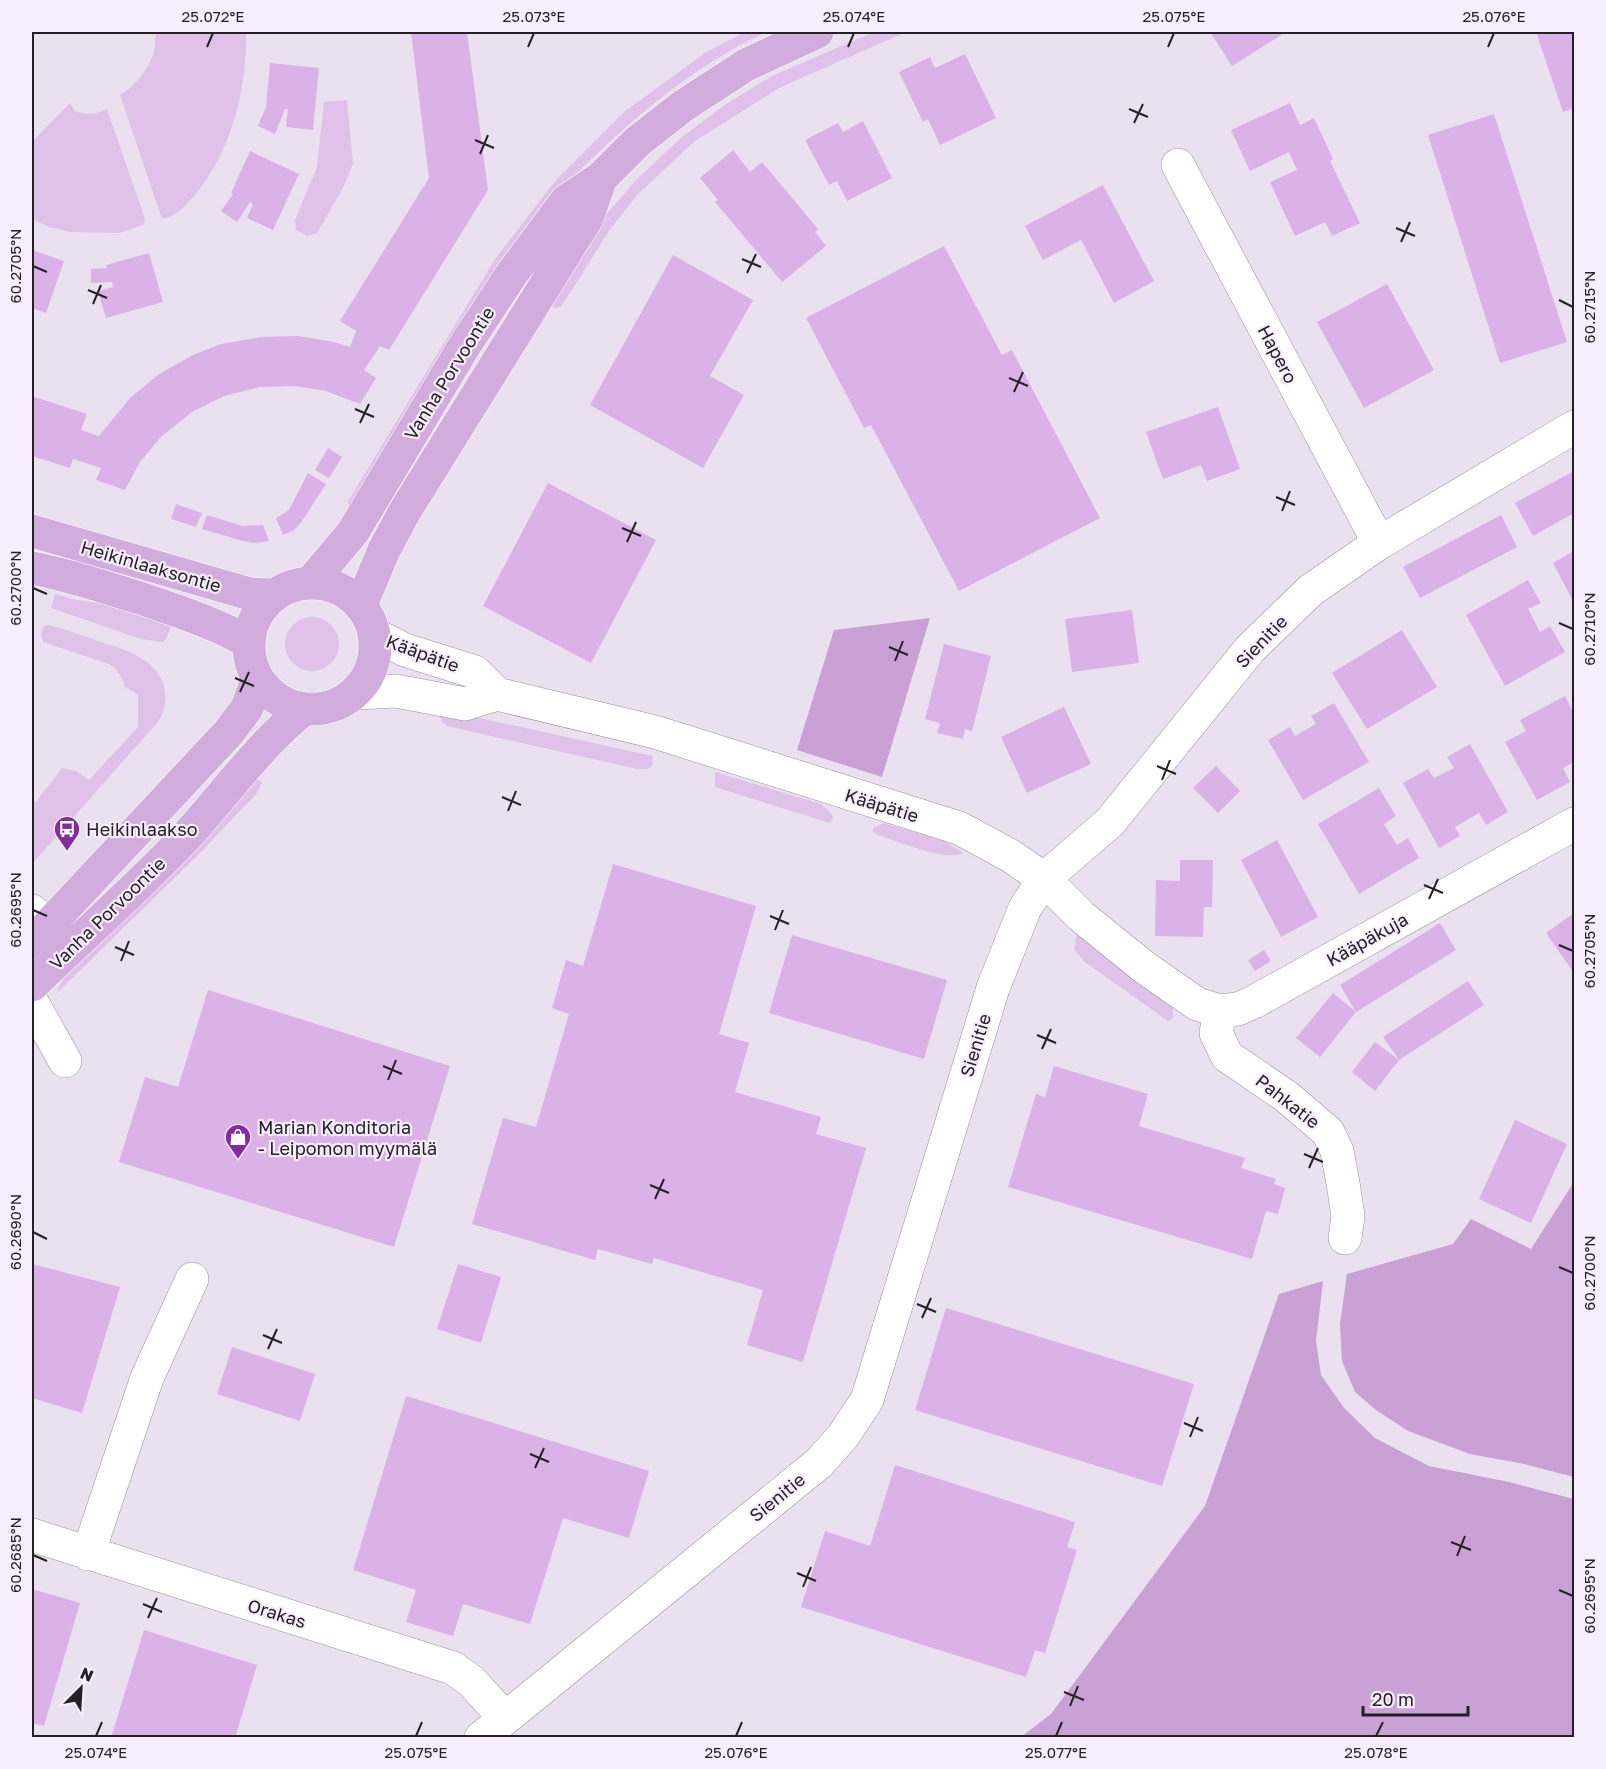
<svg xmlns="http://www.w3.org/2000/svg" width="1606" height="1769" font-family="'Golos Text',sans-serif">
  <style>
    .green { fill: #dfc1e9 }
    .forest { fill: #c9a1d5 }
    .building { fill: #dbb2e7 }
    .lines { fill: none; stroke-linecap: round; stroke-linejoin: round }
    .minor-casing { stroke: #998e9c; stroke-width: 34 }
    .major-casing { stroke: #fff; stroke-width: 34 }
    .minor { stroke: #fff; stroke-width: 33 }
    .major { stroke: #d1acdd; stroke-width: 33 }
    .ticks { fill: none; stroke: #242025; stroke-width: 2 }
    .labels { text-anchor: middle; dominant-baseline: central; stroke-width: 4.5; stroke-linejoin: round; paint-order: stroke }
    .street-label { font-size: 18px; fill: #242025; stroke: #f8edfc }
    .poi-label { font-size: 18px; fill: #242025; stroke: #f8edfc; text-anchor: start }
    .neatline { fill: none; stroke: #242025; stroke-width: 2 }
    .ticks-label { font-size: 15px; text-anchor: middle; fill: #242025 }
  </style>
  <rect width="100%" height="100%" fill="#ebe0ef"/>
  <path class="green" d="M156,32H246C247,89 232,150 195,195C186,205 176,217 162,219L120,95C133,88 148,70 153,55C155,48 155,39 156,32Z
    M745,32H766C750,40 733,48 718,58C661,93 613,137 566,184L351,507L347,503L495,259L556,180L624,112L705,53Z
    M874,32H906L779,88L695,141L637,195L609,231L561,307L555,308L551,306L598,224L637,179L681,138L726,104L772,76Z
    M347,100L353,164L343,188L317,233L307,236L296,230L295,220L317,167L324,102Z
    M70,103L76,112C88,114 96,115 107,109L145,219L143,225L119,233L70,232L49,227L32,219V142Z
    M55,594L77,600L117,605L174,620L166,639L163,642L141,639L51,608Z
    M285 644a27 27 0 1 1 54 0a27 27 0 1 1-54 0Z
    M48,625C66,629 83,636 101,642C112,646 125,649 135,655C163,668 175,697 157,723L32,864V799L36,802L62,768L76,771L89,780L138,727V695L125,687C122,676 118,670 109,664L43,642L41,634L43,627Z
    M438,709L653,756L652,766L647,769H637L447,726L442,722Z
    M715,772L821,804L831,813L833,818L830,823L715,787Z
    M255,777L262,783L257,793L198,855L56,994L68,968Z
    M883,823L944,841L963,853C946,862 897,841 878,835L873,832V829Z
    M1077,934L1173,1006V1018L1168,1021L1085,962L1074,949Z"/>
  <path class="forest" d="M930,618L882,777L797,750L834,630Z
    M1574,1182V1477L1524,1464L1470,1454L1408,1431L1376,1410L1355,1392L1342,1361L1340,1324L1347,1274L1453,1244L1471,1219L1531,1249Z
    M1323,1281L1316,1341L1321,1375L1344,1408L1375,1438L1429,1466L1509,1482L1574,1499V1737H1021L1051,1714L1205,1506L1279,1294Z"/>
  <path class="building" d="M411,32H467L488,190L389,350L380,346L364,370L376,378L360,404L326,391L295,386L260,387L224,396L192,412L161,437L140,462L125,490L96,480L101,468L73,459L70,468L32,456V396L87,414L81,430L99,436L130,398L159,374L193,355L221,344L261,337L298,336L334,342L350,347L356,331L340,321L429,178Z
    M1210,32H1286L1232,66Z
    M1536,32H1574V108L1563,112Z
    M965,54L996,118L940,145L928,119L923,122L899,72L930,57L935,68Z
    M270,63L319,68L313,130L286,127L288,109H285L275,134L258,126L266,107Z
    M1290,103L1300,125L1314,118L1333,159L1330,161L1360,223L1332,236L1325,222L1295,236L1270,182L1297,170L1289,152L1250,171L1231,130Z
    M1494,114L1567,342L1500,363L1428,135Z
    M863,121L892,178L847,201L837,181L829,185L805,140L838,123L843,132Z
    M733,150L750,172L762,162L818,229L815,232L826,246L782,282L715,202L718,200L700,178Z
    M250,151L299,174L273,230L247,218L253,204L250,202L237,222L221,211L233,194L231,193Z
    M1103,185L1154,281L1114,303L1081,240L1043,260L1025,226Z
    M944,246L1002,355L1012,350L1100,518L959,591L871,425L864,428L806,318Z
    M32,250L64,261L46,313L32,308Z
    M149,253L163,302L106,318L98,291L113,287L112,282L91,283V269L107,268L106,265Z
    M673,255L753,300L710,376L744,395L703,468L590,405Z
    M1387,284L1434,370L1364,408L1317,322Z
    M1218,407L1240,469L1207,481L1201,465L1163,479L1146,432Z
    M328,448L342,457L329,478L315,470Z
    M1574,471V513L1533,536L1515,503Z
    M308,473L326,484L300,524L294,530L283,535L276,518L289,510Z
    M548,483L656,540L591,663L483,606Z
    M176,504L202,513L196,527L171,519Z
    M207,515L243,526L263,525L269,541L254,543L243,541L202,529Z
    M1501,515L1517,547L1420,598L1403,567Z
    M1574,551V603L1553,563Z
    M1528,580L1541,603L1528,609L1540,632L1550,626L1565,652L1505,686L1466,615Z
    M1132,610L1139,663L1072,672L1065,619Z
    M1402,630L1437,687L1367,729L1332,673Z
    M944,644L991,656L972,731L965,729L963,739L937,733L940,723L925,719Z
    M1565,696L1572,710L1574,708V762L1563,768L1570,782L1537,800L1505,742L1526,731L1520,720Z
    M1334,703L1369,762L1303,800L1268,740L1290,727L1295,736L1316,724L1311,716Z
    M1064,707L1091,764L1027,793L1001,737Z
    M1470,744L1508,812L1486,825L1479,813L1455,827L1460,836L1439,848L1403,783L1428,769L1434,778L1454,768L1447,757Z
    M1216,766L1240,791L1218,813L1193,788Z
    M1379,788L1396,816L1384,824L1397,845L1408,838L1419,858L1359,894L1318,824Z
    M1277,840L1318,917L1281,937L1241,860Z
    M1180,860H1213L1212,907H1204L1203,937L1155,936L1156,880L1180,881Z
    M613,864L756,906L719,1034L749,1043L735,1092L821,1117L816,1134L866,1148L803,1362L747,1345L763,1290L654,1258L652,1264L598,1249L595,1260L472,1224L503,1118L536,1127L569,1014L552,1008L566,960L583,966Z
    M1574,913V973L1546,933Z
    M1440,923L1456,950L1356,1012L1340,985Z
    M792,935L947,980L924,1059L769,1013Z
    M1264,950L1271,961L1255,971L1248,960Z
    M1468,981L1484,1005L1399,1060L1375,1091L1352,1072L1375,1042L1399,1060L1383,1037Z
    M208,990L450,1066L394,1247L119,1162L145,1077L178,1087Z
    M1333,993L1356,1012L1320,1057L1296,1038Z
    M1054,1066L1148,1094L1139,1126L1245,1158L1241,1168L1276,1179L1274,1184L1285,1188L1278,1214L1266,1211L1252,1259L1008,1187L1036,1094L1045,1097Z
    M1515,1120L1567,1144L1531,1223L1479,1199Z
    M32,1264L120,1287L82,1413L32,1398Z
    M458,1264L501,1277L481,1343L437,1329Z
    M946,1308L1194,1384L1162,1486L915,1410Z
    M232,1347L315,1374L300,1421L217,1394Z
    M406,1396L649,1471L629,1538L563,1518L530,1624L463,1604L453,1636L406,1622L416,1590L353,1570Z
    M895,1465L1075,1522L1067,1547L1077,1550L1045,1653L1035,1650L1026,1677L801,1607L825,1531L870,1546Z
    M32,1589L80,1603L44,1726L32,1723Z
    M144,1630L257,1665L235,1738H111Z"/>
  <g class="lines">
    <g class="minor-casing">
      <path id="minor" d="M1178,165L1379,543
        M375,635L405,650L475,672L497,694L655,732L959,828L1011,856L1044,879L1081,916L1144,967L1197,1004L1220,1011L1238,1009L1254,1002L1574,824
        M355,693L396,691L465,704L497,694
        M32,911L49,925
        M32,1002L65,1061
        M1220,1011L1216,1033L1227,1056L1287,1097L1328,1132L1337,1151L1343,1183L1348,1216L1345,1238
        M32,1535L453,1668L471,1681L505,1718
        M88,1554L147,1378L192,1279
        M481,1738L819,1463L843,1436L867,1400L993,988L1025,908L1044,879L1110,822L1250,649L1311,590L1379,543L1574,427"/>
    </g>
    <g class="major-casing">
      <path id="major" d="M32,531L250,594L272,595
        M32,568C69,575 104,587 140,598C177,611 213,622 248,642
        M311,582L353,532L463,348L511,275L566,201L601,178L637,142L683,106L746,65L817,32
        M249 646a63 63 0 1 1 126 0a63 63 0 1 1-126 0Z
        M361,605L384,550L405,511L587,218L601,178
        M32,943L229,732L247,708L257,680
        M32,985C82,937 135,890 183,840C224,796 257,747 304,709"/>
    </g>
    <use href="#minor" class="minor"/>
    <use href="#major" class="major"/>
  </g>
  <path class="ticks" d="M207,47L213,33M528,47L534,33M848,47L854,33M1168,47L1174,33M1488,47L1494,33M1129,109L1148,117M1134,123L1143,104M475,140L494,148M480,154L488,135M1396,228L1415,236M1401,242L1410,222M742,259L761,267M33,266L47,272M747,273L756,254M88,290L107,298M1559,300L1573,307M93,304L101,285M1009,378L1028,386M1014,392L1023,372M355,409L374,417M360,423L369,404M1276,497L1295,505M1282,511L1290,491M622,528L641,536M627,542L636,522M33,588L47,594M1559,623L1573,629M889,647L908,655M895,661L903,641M235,678L254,686M240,692L249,672M1157,766L1176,774M1162,780L1170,760M502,797L521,805M508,811L516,791M1424,885L1443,893M1429,899L1438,879M33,910L47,916M770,916L789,924M775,930L783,910M1559,945L1573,951M115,947L134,955M121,961L129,941M1037,1035L1056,1043M1042,1049L1051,1029M383,1066L402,1074M388,1080L396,1060M1304,1154L1323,1162M1309,1168L1318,1148M650,1185L669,1193M655,1199L664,1179M33,1232L47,1239M1559,1267L1573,1273M917,1304L936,1312M922,1318L931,1298M263,1335L282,1343M268,1349L277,1329M1184,1423L1203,1431M1190,1437L1198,1417M530,1454L549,1462M535,1468L544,1448M1451,1542L1471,1550M33,1555L47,1561M1457,1556L1465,1536M797,1573L816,1581M803,1587L811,1567M1559,1590L1573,1596M143,1604L162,1612M148,1618L157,1598M1064,1692L1084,1700M1070,1706L1078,1686M96,1736L102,1722M416,1736L422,1722M736,1736L742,1722M1056,1736L1062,1722M1376,1736L1383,1722"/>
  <defs>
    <g id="bus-pin" transform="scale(1.35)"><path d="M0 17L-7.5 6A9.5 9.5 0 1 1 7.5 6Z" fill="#832d9b" stroke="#f8edfc"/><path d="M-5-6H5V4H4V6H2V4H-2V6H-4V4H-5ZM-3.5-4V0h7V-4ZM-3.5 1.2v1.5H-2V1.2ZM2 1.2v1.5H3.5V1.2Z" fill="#fff"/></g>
    <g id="shop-pin" transform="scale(1.35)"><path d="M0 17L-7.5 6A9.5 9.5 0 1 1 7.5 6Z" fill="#832d9b" stroke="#f8edfc"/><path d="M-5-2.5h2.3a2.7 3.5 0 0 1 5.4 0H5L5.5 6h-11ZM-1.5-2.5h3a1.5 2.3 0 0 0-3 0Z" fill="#fff"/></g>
  </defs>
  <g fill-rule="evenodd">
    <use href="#bus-pin" x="67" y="829"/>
    <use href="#shop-pin" x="238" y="1137"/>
  </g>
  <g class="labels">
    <g class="street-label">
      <text transform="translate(1278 354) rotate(62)">Hapero</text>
      <text transform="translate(449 373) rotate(-58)">Vanha Porvoontie</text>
      <text transform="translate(151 566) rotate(16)">Heikinlaaksontie</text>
      <text transform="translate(1261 641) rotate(-46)">Sienitie</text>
      <text transform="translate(423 653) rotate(20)">Kääpätie</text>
      <text transform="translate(882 805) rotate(17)">Kääpätie</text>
      <text transform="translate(107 913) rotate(-44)">Vanha Porvoontie</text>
      <text transform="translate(1367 939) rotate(-29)">Kääpäkuja</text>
      <text transform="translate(975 1045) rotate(-73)">Sienitie</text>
      <text transform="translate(1288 1101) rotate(38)">Pahkatie</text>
      <text transform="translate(777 1497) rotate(-39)">Sienitie</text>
      <text transform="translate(277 1613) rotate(17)">Orakas</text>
    </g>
    <g class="poi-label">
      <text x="86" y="829">Heikinlaakso</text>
      <text x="258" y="1127">Marian Konditoria<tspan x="258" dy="21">- Leipomon myymälä</tspan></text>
    </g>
  </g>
  <rect width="1606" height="1769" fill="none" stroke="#f8edfc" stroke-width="66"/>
  <g transform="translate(81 1688) rotate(24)" stroke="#f8edfc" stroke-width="4.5" paint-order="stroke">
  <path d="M0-4.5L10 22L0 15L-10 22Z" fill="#242025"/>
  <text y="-9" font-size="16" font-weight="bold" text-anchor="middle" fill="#242025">N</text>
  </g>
  <path d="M1363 1706v9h105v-9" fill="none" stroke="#242025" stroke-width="3"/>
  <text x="1372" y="1706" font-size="18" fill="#242025" stroke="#f8edfc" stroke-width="4.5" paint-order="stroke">20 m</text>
  <rect x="33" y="33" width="1540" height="1703" class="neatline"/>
  <g class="ticks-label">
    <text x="213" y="22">25.072°E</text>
    <text x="534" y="22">25.073°E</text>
    <text x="854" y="22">25.074°E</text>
    <text x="1174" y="22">25.075°E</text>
    <text x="1494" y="22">25.076°E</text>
    <text transform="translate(16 266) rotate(-90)" y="5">60.2705°N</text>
    <text transform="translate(1590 307) rotate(-90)" y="5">60.2715°N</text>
    <text transform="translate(16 588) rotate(-90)" y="5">60.2700°N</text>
    <text transform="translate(1590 629) rotate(-90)" y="5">60.2710°N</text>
    <text transform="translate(16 910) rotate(-90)" y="5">60.2695°N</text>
    <text transform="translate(1590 951) rotate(-90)" y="5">60.2705°N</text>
    <text transform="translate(16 1232) rotate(-90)" y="5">60.2690°N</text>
    <text transform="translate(1590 1273) rotate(-90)" y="5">60.2700°N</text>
    <text transform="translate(16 1555) rotate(-90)" y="5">60.2685°N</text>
    <text transform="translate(1590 1596) rotate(-90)" y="5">60.2695°N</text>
    <text x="96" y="1758">25.074°E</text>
    <text x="416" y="1758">25.075°E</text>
    <text x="736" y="1758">25.076°E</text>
    <text x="1056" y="1758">25.077°E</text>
    <text x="1376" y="1758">25.078°E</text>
  </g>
</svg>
